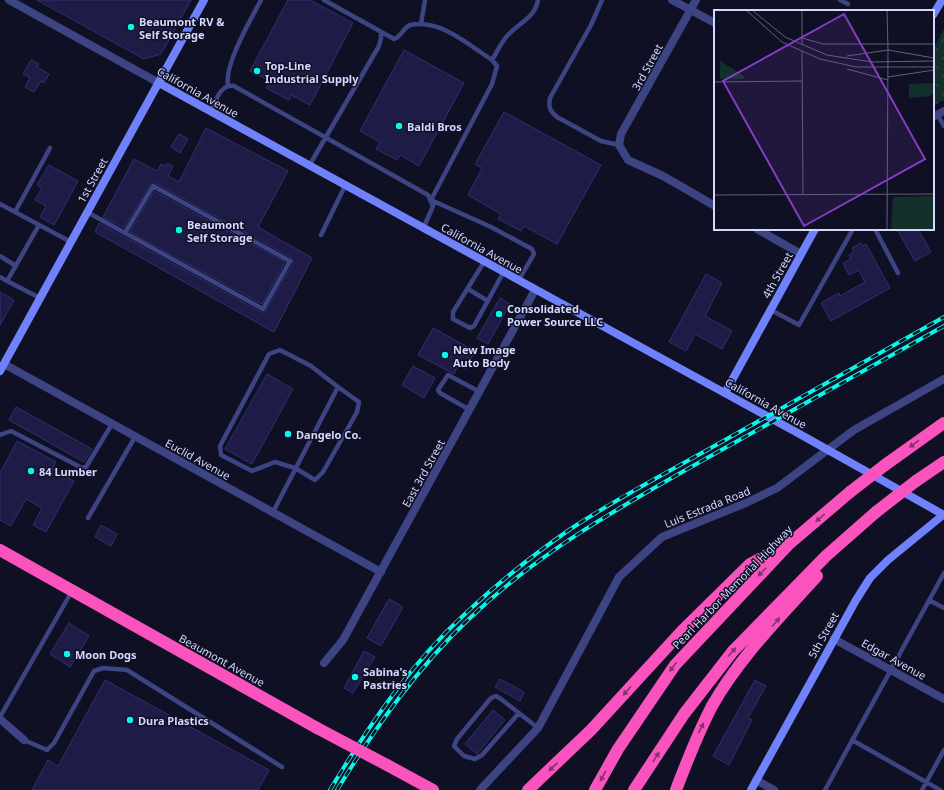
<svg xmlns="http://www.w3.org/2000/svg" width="944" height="790" font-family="'Noto Sans',sans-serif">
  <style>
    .park { fill: url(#park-crowns) }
    .building { fill: #1e1c46; stroke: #312f71 }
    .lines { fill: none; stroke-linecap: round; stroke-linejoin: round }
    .lane { stroke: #3c4483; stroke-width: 4.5 }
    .street { stroke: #3c4483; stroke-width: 8 }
    .secondary { stroke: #6f81fb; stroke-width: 8 }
    .highway { stroke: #fa53be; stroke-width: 12 }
    .rail-casing { stroke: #07f8ea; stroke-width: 4 }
    .rail { stroke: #101025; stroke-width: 2.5; stroke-dasharray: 8; stroke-linecap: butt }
    .highway-bridge { stroke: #fa53be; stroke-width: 12 }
    .oneway { fill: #853272 }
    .poi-dot { fill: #07f8ea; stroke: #101025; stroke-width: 1.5 }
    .labels { text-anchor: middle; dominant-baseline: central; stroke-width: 3; stroke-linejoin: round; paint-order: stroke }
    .poi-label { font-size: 11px; font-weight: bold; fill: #d5d7fe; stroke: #101025; text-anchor: start }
    .street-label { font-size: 11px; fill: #d5d7fe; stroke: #101025 }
    .inset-road { fill: none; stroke: #5f607c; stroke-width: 1 }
    .view { fill: #843dc5; fill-opacity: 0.15; stroke: #843dc5; stroke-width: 2 }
    .inset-edge { fill: none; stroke: #d5d7fe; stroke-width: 2 }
  </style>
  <defs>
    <pattern id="park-crowns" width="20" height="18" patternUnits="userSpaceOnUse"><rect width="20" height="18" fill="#132f2a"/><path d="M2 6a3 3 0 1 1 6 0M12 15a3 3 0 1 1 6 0" fill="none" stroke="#344c4a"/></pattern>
  </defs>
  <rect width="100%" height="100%" fill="#101025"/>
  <path class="park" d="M944,29V100L933,106V49Z"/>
  <path class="building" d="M37,0H191L161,54L144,59Z
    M288,0H310L353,23L310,105L291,95L289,100L266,88L270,81L250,71Z
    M404,50L464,83L419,166L400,155L397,160L376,149L380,142L360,131Z
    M31,60L39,64L37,67L49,74L44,83L41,81L34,92L25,87L30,78L23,74Z
    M504,112L601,165L557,244L524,226L521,231L498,219L501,214L468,195L482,168L475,164Z
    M206,128L288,171L258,227L312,258L274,332L95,232L99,223L261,312H265L293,263L292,258L153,182L150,184L124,228L103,217L134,159L157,171L161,164L165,166L167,163L173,166L168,176L179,182Z
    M179,134L188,139L180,153L171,147Z
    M49,165L78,181L54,225L40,217L46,206L35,200L42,188L37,185Z
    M154,191L285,262L262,304L130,232Z
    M897,229H918L931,252L915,261Z
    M861,243L863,246L866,244L890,288L831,321L821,303L839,293L840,296L865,282L859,270L849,275L843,263L851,259L849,255L854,252L852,248Z
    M706,274L722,283L705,316L732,331L722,349L695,334L686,351L669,342Z
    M0,292L14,300L0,325Z
    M500,298L510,304L488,344L477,338Z
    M433,328L475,351L466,369L458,365L454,374L418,355Z
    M413,366L435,378L424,398L402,385Z
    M267,374L293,389L252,464L225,449Z
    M16,407L92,449L84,462L9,420Z
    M17,441L56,462L52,469L74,481L46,532L33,525L42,508L26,499L11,526L0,520V473Z
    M101,525L117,534L111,546L95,537Z
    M389,599L403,607L381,646L367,638Z
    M69,623L89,636L70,667L50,654Z
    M364,651L375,657L353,693L344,688Z
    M500,679L524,692L520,701L495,687Z
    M105,680L269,770L258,790H32L48,760L58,766Z
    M755,680L766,686L748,718L752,720L729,765L713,756Z
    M493,710L505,720L477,754L465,744Z"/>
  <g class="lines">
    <path class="lane" d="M324,0L394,39C401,37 404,27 410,25C439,18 469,45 492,60L497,66L492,84L431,200L491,227L532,249L534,254L518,281
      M602,0L591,25L550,98C548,107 550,111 557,117L601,141L619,145
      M840,0L848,4
      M421,24L425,0
      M492,60C497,52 502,40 510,33C521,22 535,17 538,0
      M228,85C224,65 251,19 261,0
      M210,112C216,101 220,84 234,86L428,195L433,206L423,229
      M937,114L944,126
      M309,166L379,46L381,38V32
      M0,204L71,242
      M15,212L50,148
      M87,212L263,309L290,261L153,186L125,233
      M39,225L7,281L40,298
      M875,229L898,273
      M321,235L345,186
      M0,256L16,266
      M484,262L453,312V319L470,328L474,326L503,273
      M0,277L7,281
      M468,289L488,301
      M771,310L799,325L853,229
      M470,410L440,393L438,390L448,375L480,392
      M0,435L11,431L82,468L86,467L112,424
      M273,512L338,387L311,366L280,350L269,354L220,446L221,455L252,471L275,462L295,468L315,480L323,472L357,412L359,402L338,387
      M88,518L135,437
      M929,600L944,608
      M519,713L482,755L475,759L464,756L454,746L457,739L491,698L496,696L501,699L538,728
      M0,717L72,591
      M24,740L47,750L54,743L94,671L103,668L127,670L282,767
      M852,740L940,790
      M825,790L944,573
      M922,790L944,750"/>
    <path class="street" d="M9,0L159,83
      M672,0L715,23
      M696,0L621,134L619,145L628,160L663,176L715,206
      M933,117L944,111
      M757,229L801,254
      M4,364L381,572
      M834,639L944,699
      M324,663L343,640L535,290
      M0,719L24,740
      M756,780L774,790
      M480,790L538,728L619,577L662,537L746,503L777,488L854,430L944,379"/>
    <path class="secondary" d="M933,15L942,0
      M159,83L796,432L944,515
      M0,371L204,0
      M725,393L815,229
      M751,790L856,600L870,578L888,560L943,515"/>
    <path class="highway" d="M885,465L944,423
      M916,481L944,462
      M0,550L317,728
      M387,765L433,790
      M528,790L591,730L682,631L750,564L781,548
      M595,790L618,749L675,665L789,544L850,492
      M634,790L684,714L733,651L826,556L876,512
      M676,790C687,761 698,733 712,706C739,658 780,617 817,576"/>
    <g class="rail-casing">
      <path id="rail" d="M330,790C369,725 411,663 467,612C499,582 533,555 569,530C614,500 662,475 709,449C787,405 866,361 944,317
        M337,790C375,728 417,668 470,618C542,549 629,502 716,453C792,411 868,369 944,326"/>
    </g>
    <use href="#rail" class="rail"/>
    <path class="highway-bridge" d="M850,492L885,465
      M876,512L916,481
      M317,728L387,765"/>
  </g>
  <defs><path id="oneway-solid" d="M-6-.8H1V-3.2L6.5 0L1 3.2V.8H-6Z"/></defs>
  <g class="oneway">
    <use href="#oneway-solid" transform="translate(914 444) rotate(144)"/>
    <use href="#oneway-solid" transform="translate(820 518) rotate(140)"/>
    <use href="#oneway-solid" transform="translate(762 572) rotate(134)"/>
    <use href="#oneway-solid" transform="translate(776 622) rotate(-49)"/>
    <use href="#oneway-solid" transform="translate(732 652) rotate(-49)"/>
    <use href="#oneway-solid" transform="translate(673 667) rotate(128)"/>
    <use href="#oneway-solid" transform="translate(627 691) rotate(132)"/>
    <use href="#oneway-solid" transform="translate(701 728) rotate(-63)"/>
    <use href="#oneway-solid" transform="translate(656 757) rotate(-57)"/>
    <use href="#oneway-solid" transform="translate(553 767) rotate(136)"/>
    <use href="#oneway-solid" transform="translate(603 776) rotate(119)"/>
  </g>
  <g class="poi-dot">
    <circle cx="131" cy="27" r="4"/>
    <circle cx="257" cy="71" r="4"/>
    <circle cx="399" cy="126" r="4"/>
    <circle cx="179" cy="230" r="4"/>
    <circle cx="499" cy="314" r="4"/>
    <circle cx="445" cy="355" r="4"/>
    <circle cx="288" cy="434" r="4"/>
    <circle cx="31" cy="471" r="4"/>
    <circle cx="67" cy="654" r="4"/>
    <circle cx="355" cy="677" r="4"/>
    <circle cx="130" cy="720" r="4"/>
  </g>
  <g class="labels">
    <g class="poi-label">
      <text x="139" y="21">Beaumont RV &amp;<tspan x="139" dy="13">Self Storage</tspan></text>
      <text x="265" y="65">Top-Line<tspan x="265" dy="13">Industrial Supply</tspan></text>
      <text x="407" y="126">Baldi Bros</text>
      <text x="187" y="224">Beaumont<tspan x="187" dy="13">Self Storage</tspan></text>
      <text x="507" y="308">Consolidated<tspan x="507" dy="13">Power Source LLC</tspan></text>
      <text x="453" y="349">New Image<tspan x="453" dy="13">Auto Body</tspan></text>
      <text x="296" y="434">Dangelo Co.</text>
      <text x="39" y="471">84 Lumber</text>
      <text x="75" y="654">Moon Dogs</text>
      <text x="363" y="671">Sabina's<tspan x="363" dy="13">Pastries</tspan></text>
      <text x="138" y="720">Dura Plastics</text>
    </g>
    <g class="street-label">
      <text transform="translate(647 67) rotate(-61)">3rd Street</text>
      <text transform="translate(198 92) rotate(29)">California Avenue</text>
      <text transform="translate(92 180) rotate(-61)">1st Street</text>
      <text transform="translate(482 248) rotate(29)">California Avenue</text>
      <text transform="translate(777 275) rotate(-61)">4th Street</text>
      <text transform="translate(766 403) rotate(29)">California Avenue</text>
      <text transform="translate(198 459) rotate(29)">Euclid Avenue</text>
      <text transform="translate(423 473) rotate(-61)">East 3rd Street</text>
      <text transform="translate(707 507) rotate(-22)">Luis Estrada Road</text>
      <text transform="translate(732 587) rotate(-46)">Pearl Harbor Memorial Highway</text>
      <text transform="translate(823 635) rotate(-61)">5th Street</text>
      <text transform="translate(894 659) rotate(29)">Edgar Avenue</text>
      <text transform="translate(222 660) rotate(29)">Beaumont Avenue</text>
    </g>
  </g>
  <g transform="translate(714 10)">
    <rect width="220" height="220" fill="#101025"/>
    <path d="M220,73V83L216,86L195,88V74ZM220,186V220H177L179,187Z" fill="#132f2a"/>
    <path d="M6,51L30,66V69H6Z" fill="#132f2a"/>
    <path class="inset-road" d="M32,0L68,32L106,49L142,57H220M38,0L71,27L113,45L158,52L220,51M173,0L174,40M88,28L109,34H220M88,34V0M88,41L89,184M133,46L174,40L220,48M133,59L174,70M174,67L220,60M0,72L88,71M0,185L220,184M173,220L174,40"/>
    <path class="view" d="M130,4L211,149L90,216L9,71Z"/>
    <rect width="220" height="220" class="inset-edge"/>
  </g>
</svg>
